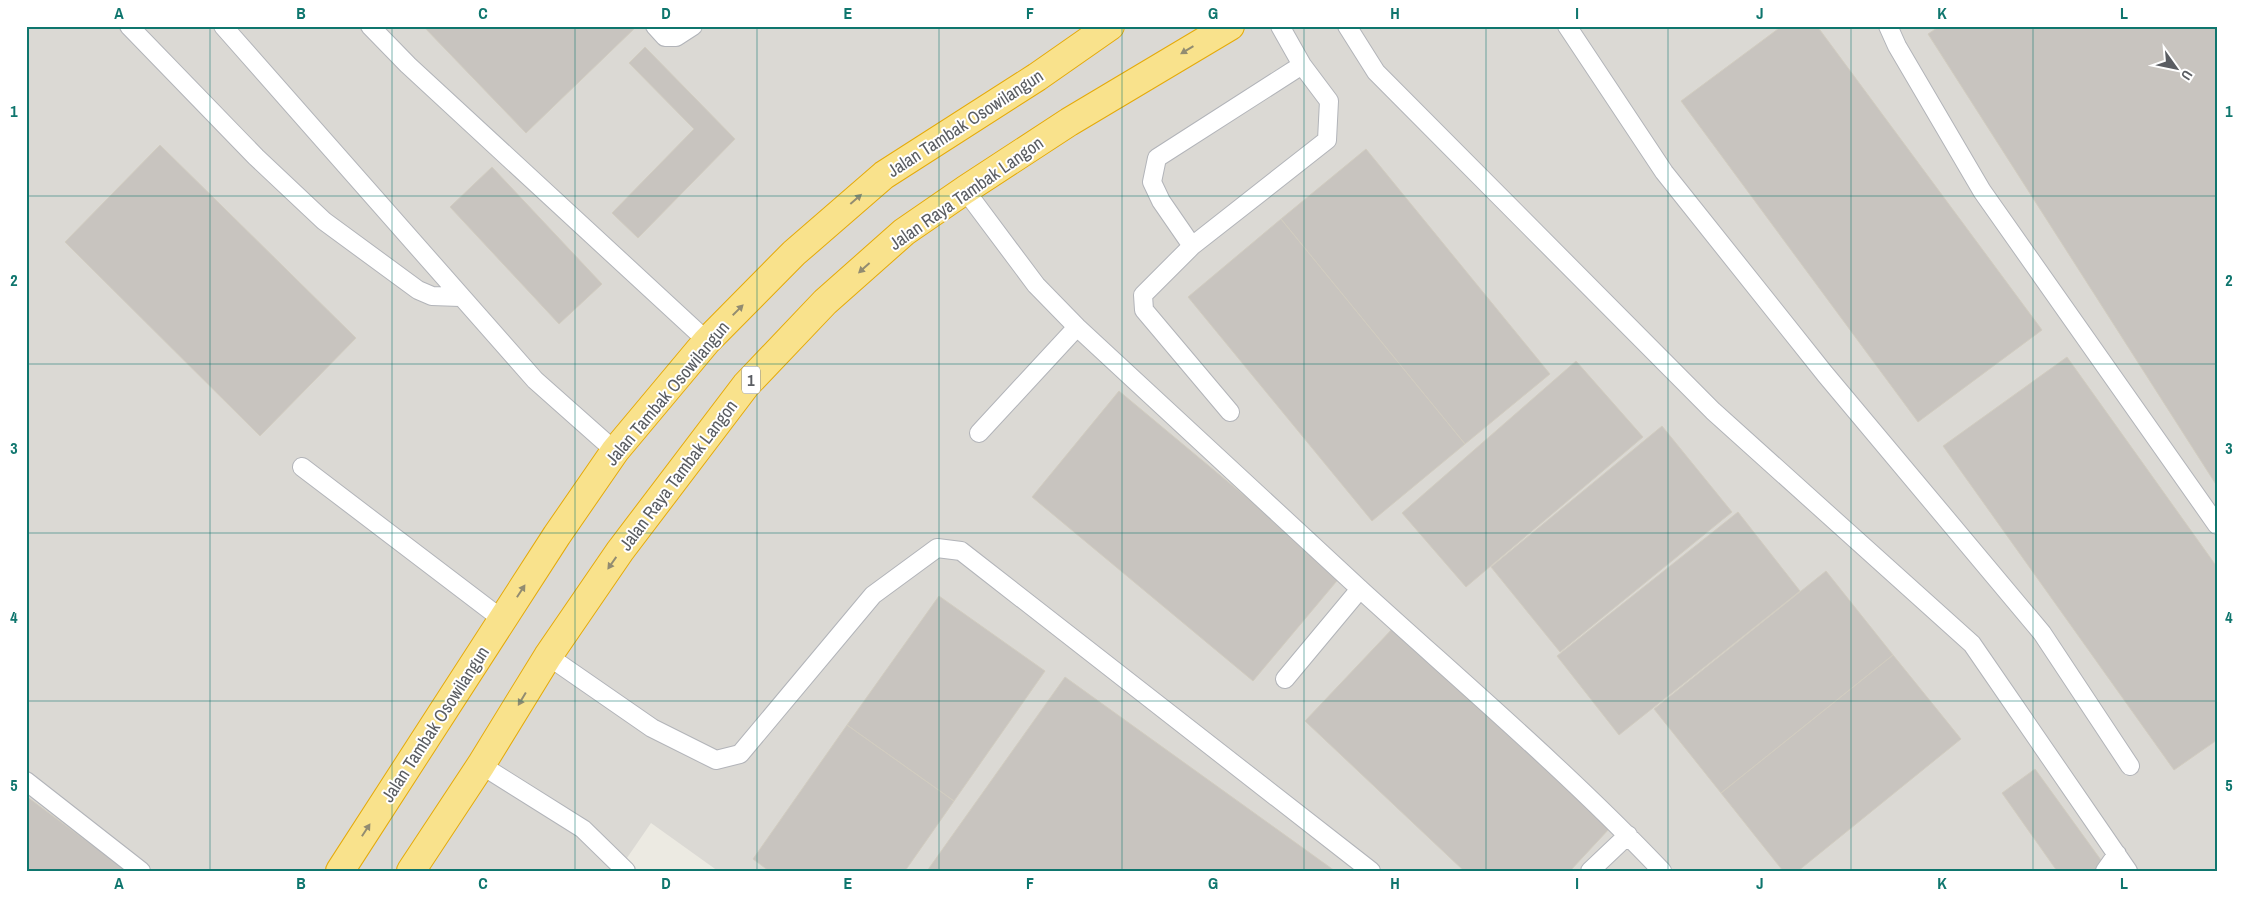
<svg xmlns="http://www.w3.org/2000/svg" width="2243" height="897" font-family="'Archivo Narrow',sans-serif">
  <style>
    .industrial { fill: #dbd9d4 }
    .building { fill: #c8c4bf; stroke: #d1ccc0 }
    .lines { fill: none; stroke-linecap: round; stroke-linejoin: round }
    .lane-casing { stroke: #b2b4b9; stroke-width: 20 }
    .highway-casing { stroke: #e5aa09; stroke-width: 30 }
    .lane { stroke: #fff; stroke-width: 18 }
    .highway { stroke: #f9e28c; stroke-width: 28 }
    .oneway { fill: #928c71 }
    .grid { fill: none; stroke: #0f766e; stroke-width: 1; stroke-opacity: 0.55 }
    .labels { text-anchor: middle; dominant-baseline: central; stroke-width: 4; stroke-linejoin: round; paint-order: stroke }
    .shield { fill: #fff; stroke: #8c8e91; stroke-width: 1 }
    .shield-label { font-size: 16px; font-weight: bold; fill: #5a5d62 }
    .street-label { font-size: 18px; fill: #5a5d62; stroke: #fff }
    .neatline { fill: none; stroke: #0f766e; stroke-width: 2 }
    .grid-label { font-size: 16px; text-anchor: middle; font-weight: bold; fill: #0f766e }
  </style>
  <rect width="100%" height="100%" fill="#eceae2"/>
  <path class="industrial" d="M26,26H2217V871H718L651,823L618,871H26Z"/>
  <path class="building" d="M423,26H637L526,133Z
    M1782,26H1817L2042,330L1918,422L1681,101Z
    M1940,26H2217V486L1928,34Z
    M645,47L735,139L638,238L612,213L694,129L629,63Z
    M160,145L356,338L260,436L65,242Z
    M1366,149L1550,374L1465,444L1281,219Z
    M492,167L602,284L559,324L450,207Z
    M1281,219L1465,444L1372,521L1188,297Z
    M2067,357L2217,567V740L2174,770L1943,446Z
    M1576,361L1643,437L1466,587L1402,513Z
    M1119,391L1341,576L1253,681L1032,497Z
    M1662,426L1732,512L1560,652L1491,567Z
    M1738,512L1800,591L1619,735L1557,656Z
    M1826,571L1893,655L1721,793L1654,709Z
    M939,596L1045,671L954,801L847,725Z
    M1394,627L1609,829L1570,871H1464L1305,721Z
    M1893,655L1961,739L1798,871H1783L1721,793Z
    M1065,677L1335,871H927Z
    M847,725L954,801L905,871H769L753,859Z
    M2035,769L2106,867L2102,871H2057L2002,793Z
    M26,796L127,871H26Z"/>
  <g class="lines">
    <g class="lane-casing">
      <path id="lane" d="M129,26L256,157L324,221L418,290L432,296L460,297
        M223,26L535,380L615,451
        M370,26L408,65L707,341
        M655,26L665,37H676L693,26
        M1347,26L1376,72L1713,411L1972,644L2128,871
        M1567,26L1664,172L1825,374L2042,633L2130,766
        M1888,26L1897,46L1982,191L2217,525
        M965,190L1036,285L1077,327C1171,414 1265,502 1360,589C1462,682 1567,771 1662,871
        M1192,246L1161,201L1152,182L1157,158L1302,65
        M1230,412L1144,310L1143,295L1192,246L1327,140L1329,101L1302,65L1280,26
        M979,433L1077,327
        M302,467L503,620
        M548,656L652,728L716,760L740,754L873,595L937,548L961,551L1371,871
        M1285,679L1360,589
        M481,765L583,829L626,871
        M26,781L141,871
        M1590,871L1628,835
        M2105,871L2117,854"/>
    </g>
    <g class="highway-casing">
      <path id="highway" d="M340,871L557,535L615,451L707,341L794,253L884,175L1037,77L1110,26
        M411,871L481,765L548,656L620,551L746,385L825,302L904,232L965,190L1069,122L1230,26"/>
    </g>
    <use href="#lane" class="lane"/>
    <use href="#highway" class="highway"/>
  </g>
  <defs><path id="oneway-solid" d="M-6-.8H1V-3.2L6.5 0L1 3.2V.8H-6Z" transform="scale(1.25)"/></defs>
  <g class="oneway">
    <use href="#oneway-solid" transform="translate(1187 50) rotate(149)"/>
    <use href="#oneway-solid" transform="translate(856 199) rotate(-41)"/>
    <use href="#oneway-solid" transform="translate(864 268) rotate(138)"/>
    <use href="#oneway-solid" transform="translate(738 310) rotate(-45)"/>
    <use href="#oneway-solid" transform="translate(612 563) rotate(125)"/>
    <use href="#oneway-solid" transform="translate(521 591) rotate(-57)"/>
    <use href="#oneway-solid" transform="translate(522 699) rotate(121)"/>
    <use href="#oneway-solid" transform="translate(366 830) rotate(-57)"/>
  </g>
  <path class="grid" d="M210,26V871M392,26V871M575,26V871M757,26V871M939,26V871M1122,26V871M1304,26V871M1486,26V871M1668,26V871M1851,26V871M2033,26V871M26,196H2217M26,364H2217M26,533H2217M26,701H2217"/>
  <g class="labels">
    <rect class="shield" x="742" y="366.5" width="18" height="27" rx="4"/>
    <g class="shield-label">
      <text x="751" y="380">1</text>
    </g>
    <g class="street-label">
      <text transform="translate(965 123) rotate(-33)">Jalan Tambak Osowilangun</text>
      <text transform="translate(966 193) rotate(-35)">Jalan Raya Tambak Langon</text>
      <text transform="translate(667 393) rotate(-50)">Jalan Tambak Osowilangun</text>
      <text transform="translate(678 475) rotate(-53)">Jalan Raya Tambak Langon</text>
      <text transform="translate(435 724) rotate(-57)">Jalan Tambak Osowilangun</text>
    </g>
  </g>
  <rect width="2243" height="897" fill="none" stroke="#ffffff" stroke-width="55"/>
  <g transform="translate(2176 68) rotate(123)" stroke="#ffffff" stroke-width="4" paint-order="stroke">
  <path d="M0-4L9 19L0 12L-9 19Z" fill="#5a5d62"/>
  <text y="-8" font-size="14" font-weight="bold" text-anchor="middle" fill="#5a5d62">U</text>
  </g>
  <rect x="28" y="28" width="2188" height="842" class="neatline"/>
  <g class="grid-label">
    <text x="119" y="19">A</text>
    <text x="301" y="19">B</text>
    <text x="483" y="19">C</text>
    <text x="666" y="19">D</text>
    <text x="848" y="19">E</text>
    <text x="1030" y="19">F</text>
    <text x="1213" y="19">G</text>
    <text x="1395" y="19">H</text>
    <text x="1577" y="19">I</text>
    <text x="1760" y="19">J</text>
    <text x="1942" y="19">K</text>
    <text x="2124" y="19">L</text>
    <text x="14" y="117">1</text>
    <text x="2229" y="117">1</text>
    <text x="14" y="286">2</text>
    <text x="2229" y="286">2</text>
    <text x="14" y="454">3</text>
    <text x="2229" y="454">3</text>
    <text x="14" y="623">4</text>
    <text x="2229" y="623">4</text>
    <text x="14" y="791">5</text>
    <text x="2229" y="791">5</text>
    <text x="119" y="889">A</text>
    <text x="301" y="889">B</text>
    <text x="483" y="889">C</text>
    <text x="666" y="889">D</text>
    <text x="848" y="889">E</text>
    <text x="1030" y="889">F</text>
    <text x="1213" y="889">G</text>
    <text x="1395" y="889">H</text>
    <text x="1577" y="889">I</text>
    <text x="1760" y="889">J</text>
    <text x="1942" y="889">K</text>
    <text x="2124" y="889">L</text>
  </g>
</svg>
